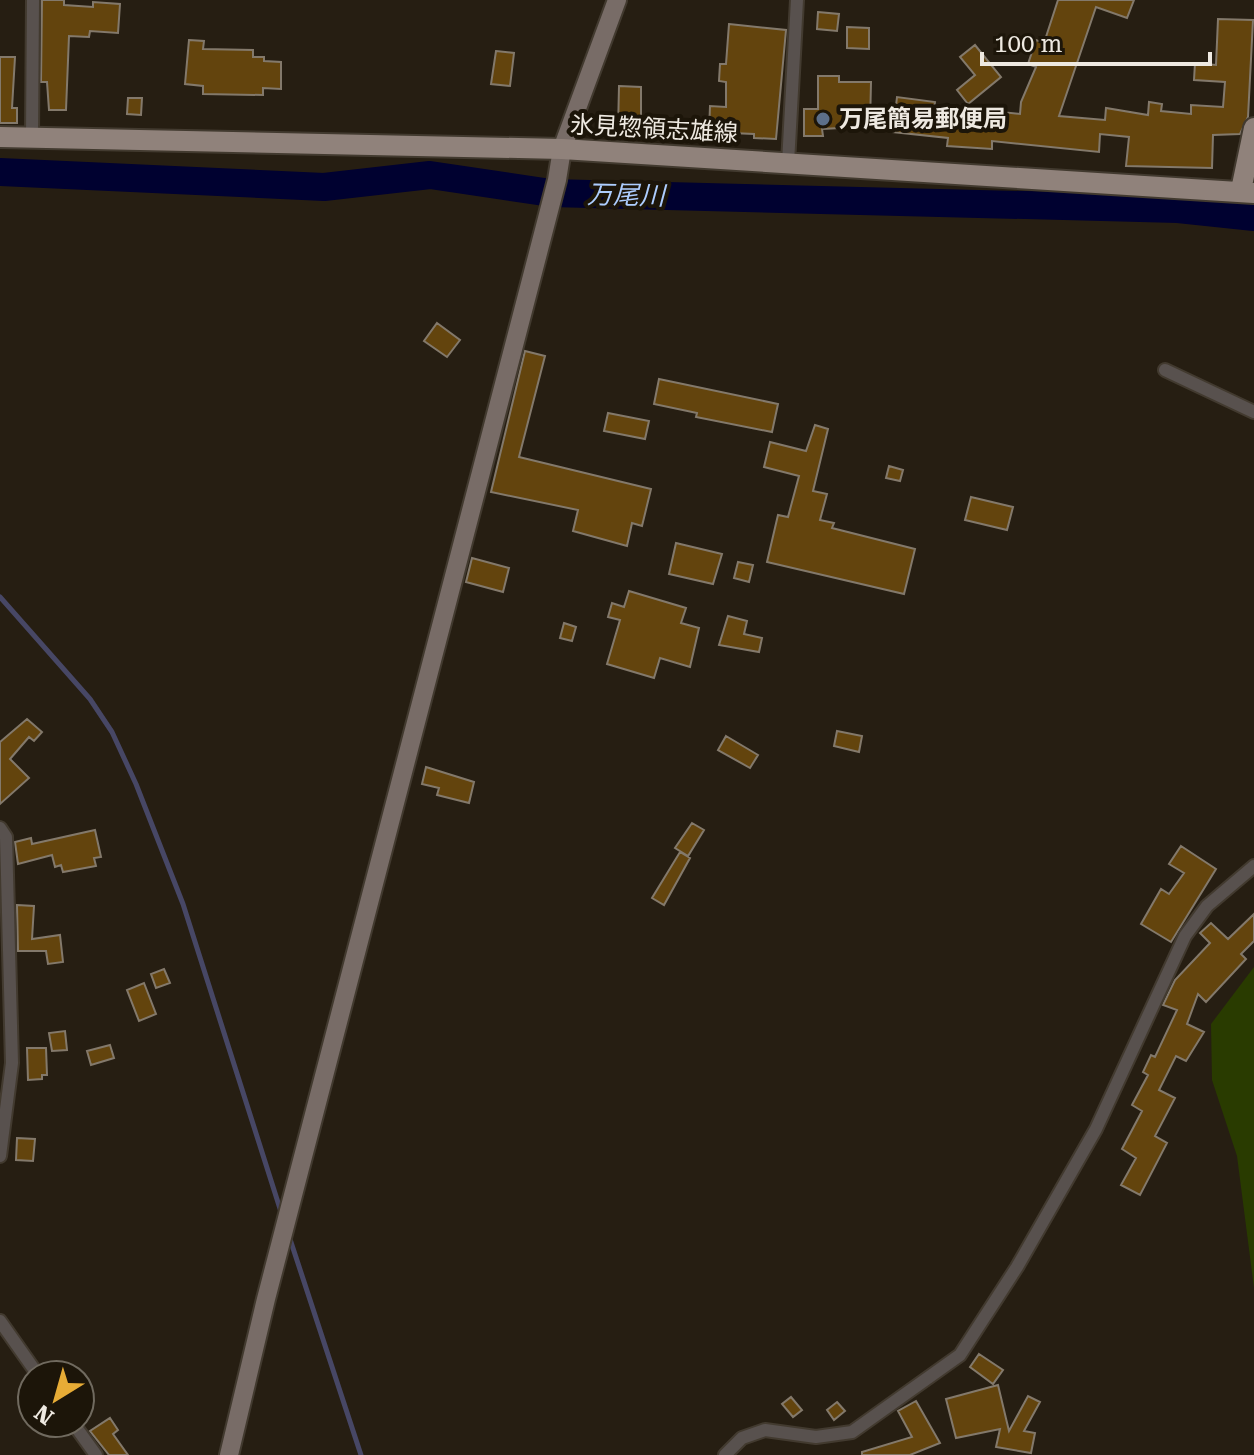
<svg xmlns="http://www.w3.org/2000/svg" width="1254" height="1455" font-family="'Roboto Serif','Noto Sans JP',serif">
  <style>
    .green { fill: #293b00 }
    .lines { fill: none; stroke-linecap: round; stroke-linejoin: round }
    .stream { stroke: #474765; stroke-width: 5 }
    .river { stroke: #000130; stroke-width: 28 }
    .building { fill: #63440d; stroke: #83796b; stroke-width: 2 }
    .street-casing { stroke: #423a2f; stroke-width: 16 }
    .secondary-casing { stroke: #423a2f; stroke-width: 22 }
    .primary-casing { stroke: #423a2f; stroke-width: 24 }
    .street { stroke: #58514e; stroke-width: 12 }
    .secondary { stroke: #786c67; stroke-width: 18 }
    .primary { stroke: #90827b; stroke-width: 20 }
    .service-dot { fill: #5c6f8a; stroke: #1c1509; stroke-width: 3 }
    .labels { text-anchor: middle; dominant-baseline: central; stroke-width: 8; stroke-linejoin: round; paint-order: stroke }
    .poi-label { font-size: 24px; font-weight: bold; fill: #eee9e1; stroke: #1c1509; text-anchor: start }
    .street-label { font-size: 24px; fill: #eee9e1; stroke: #1c1509 }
    .water-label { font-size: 26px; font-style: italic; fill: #adcdfe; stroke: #1c1509 }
  </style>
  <rect width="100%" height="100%" fill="#261e12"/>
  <path class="green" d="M1254,967V1288L1237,1156L1212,1080L1211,1024Z"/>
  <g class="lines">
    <path class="stream" d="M0,597L90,699L112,732L136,784L183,904L282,1215
      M289,1236L361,1455"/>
    <path class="river" d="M0,172L324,187L430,175L551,193L1178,209L1254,217"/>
  </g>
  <path class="building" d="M42,0H64V5L93,7V2L120,4L118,33L90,31L89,37L69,36L66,110H49L47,82H41Z
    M1058,0H1134L1127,18L1096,7L1059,116L1105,120L1106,108L1148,115L1149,102L1162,104L1161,111L1191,114V105L1223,107L1225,82L1194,80L1195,63L1216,65L1218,19L1253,20L1248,117L1240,134L1213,135L1212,168L1126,166L1129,137L1100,134L1099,152L992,141V149L947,146L948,138L893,132L897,97L935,102L933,115L1002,121V112L1020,114L1021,102L1036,67L1028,64L1036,40L1044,43Z
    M818,12L839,14L837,31L817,29Z
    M729,24L786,30L776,139L754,138V134L709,132L710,106L726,107V82L719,81L720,64H726Z
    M847,27L869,28V49L847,48Z
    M189,40L204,41L203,49L253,50V57H264V61L281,62V89L263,88V95L203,94V86L185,84Z
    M975,45L1001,77L968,104L957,90L975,75L960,57Z
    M496,51L514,53L510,86L491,84Z
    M0,57H15L12,108H17V123H0Z
    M818,76H839V82H871L870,125H840V128L822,129L823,136H804V109H818Z
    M619,86L641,87V119L647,120L646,133L618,130Z
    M128,98H142L141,115L127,114Z
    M437,323L460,340L447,357L424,341Z
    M525,351L545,356L519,457L651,489L642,526L632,523L627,546L573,531L578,510L491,492Z
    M659,379L778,404L772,432L696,417L697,413L654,404Z
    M608,413L649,421L645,439L604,431Z
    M815,425L828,429L813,491L827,494L820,520L834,523L832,528L915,549L904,594L767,562L778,515L788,517L799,476L764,467L770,442L806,451Z
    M889,466L903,470L900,481L886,478Z
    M971,497L1013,507L1007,530L965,520Z
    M676,543L722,554L713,584L669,574Z
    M472,558L509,568L503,592L466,582Z
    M738,562L753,565L749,582L734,578Z
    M629,591L686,608L681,623L699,628L690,667L660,658L654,678L607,664L620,620L608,617L612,603L624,607Z
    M728,616L747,621L744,634L762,638L759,652L719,645Z
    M564,623L576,627L572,641L560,638Z
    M27,719L42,732L34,741L29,737L10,759L29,778L0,804V742Z
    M837,731L862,736L859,752L834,746Z
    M726,736L758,755L750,768L718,750Z
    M426,767L474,782L469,803L437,795L439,788L422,784Z
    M692,823L704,830L688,856L675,848Z
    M95,830L101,857L94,858L96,866L63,872L61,865L55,867L52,855L18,864L15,842L31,838L32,844Z
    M1181,846L1216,869L1171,942L1141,924L1161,889L1169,894L1184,873L1169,864Z
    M680,852L690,858L664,905L652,898Z
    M17,905L34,906L32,939L60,935L63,962L48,964L46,951H18Z
    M1254,914V941L1241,954L1246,959L1206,1002L1198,994L1187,1024L1204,1032L1186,1061L1176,1056L1159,1090L1175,1098L1155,1136L1167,1143L1140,1195L1121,1185L1136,1158L1122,1149L1142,1111L1132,1105L1148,1075L1143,1072L1151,1055L1155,1057L1177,1010L1163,1005L1175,980L1210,943L1200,933L1211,923L1228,939Z
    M164,969L170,983L156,988L151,974Z
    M144,983L156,1014L139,1021L127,990Z
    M65,1031L67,1050L52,1051L49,1033Z
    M110,1045L114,1058L91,1065L87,1051Z
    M27,1048H46L47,1075H42V1079L28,1080Z
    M17,1138L35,1139L33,1161L16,1160Z
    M979,1354L1003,1370L993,1384L970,1367Z
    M998,1385L1009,1431L1028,1396L1040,1402L1024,1431L1035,1433L1031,1453L996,1447L1000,1429L956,1438L946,1399Z
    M791,1397L802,1410L793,1417L782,1404Z
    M916,1401L940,1443L910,1455H862V1452L912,1437L898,1411Z
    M837,1402L845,1411L834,1420L827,1410Z
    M110,1418L118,1430L113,1434L128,1455H109L90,1431Z"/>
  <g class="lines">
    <g class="street-casing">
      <path id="street" d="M32,137L33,0
        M788,163L797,0
        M1165,370L1254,412
        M0,828L6,837L12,1063L0,1156
        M0,1321L38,1375
        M73,1423L96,1455
        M725,1455L742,1438L765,1430L816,1437L852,1432L960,1355L1017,1267L1096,1129L1185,936L1207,906L1254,866"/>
    </g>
    <g class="secondary-casing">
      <path id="secondary" d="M229,1455L266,1299L557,180L562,149L617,0"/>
    </g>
    <g class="primary-casing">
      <path id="primary" d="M0,137L562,149L1254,193
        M1241,190L1254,128"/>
    </g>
    <use href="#street" class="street"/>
    <use href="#secondary" class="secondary"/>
    <use href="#primary" class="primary"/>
  </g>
  <circle class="service-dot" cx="823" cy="119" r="8"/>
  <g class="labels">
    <g class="poi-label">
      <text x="839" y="119">万尾簡易郵便局</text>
    </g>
    <g class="street-label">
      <text transform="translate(654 129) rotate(3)">氷見惣領志雄線</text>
    </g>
    <g class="water-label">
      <text transform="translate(626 195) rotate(1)">万尾川</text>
    </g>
  </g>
  <g transform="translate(56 1399) rotate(217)"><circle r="38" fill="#1c1509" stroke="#706a5f" stroke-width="2"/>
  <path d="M0-6L14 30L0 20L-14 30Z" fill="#e7ac36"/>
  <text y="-12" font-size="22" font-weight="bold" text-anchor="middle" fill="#eee9e1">N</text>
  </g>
  <path d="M982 52v12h228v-12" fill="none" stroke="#eee9e1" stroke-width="4"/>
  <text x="994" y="52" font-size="24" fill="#eee9e1" stroke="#1c1509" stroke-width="6" paint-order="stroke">100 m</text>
</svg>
